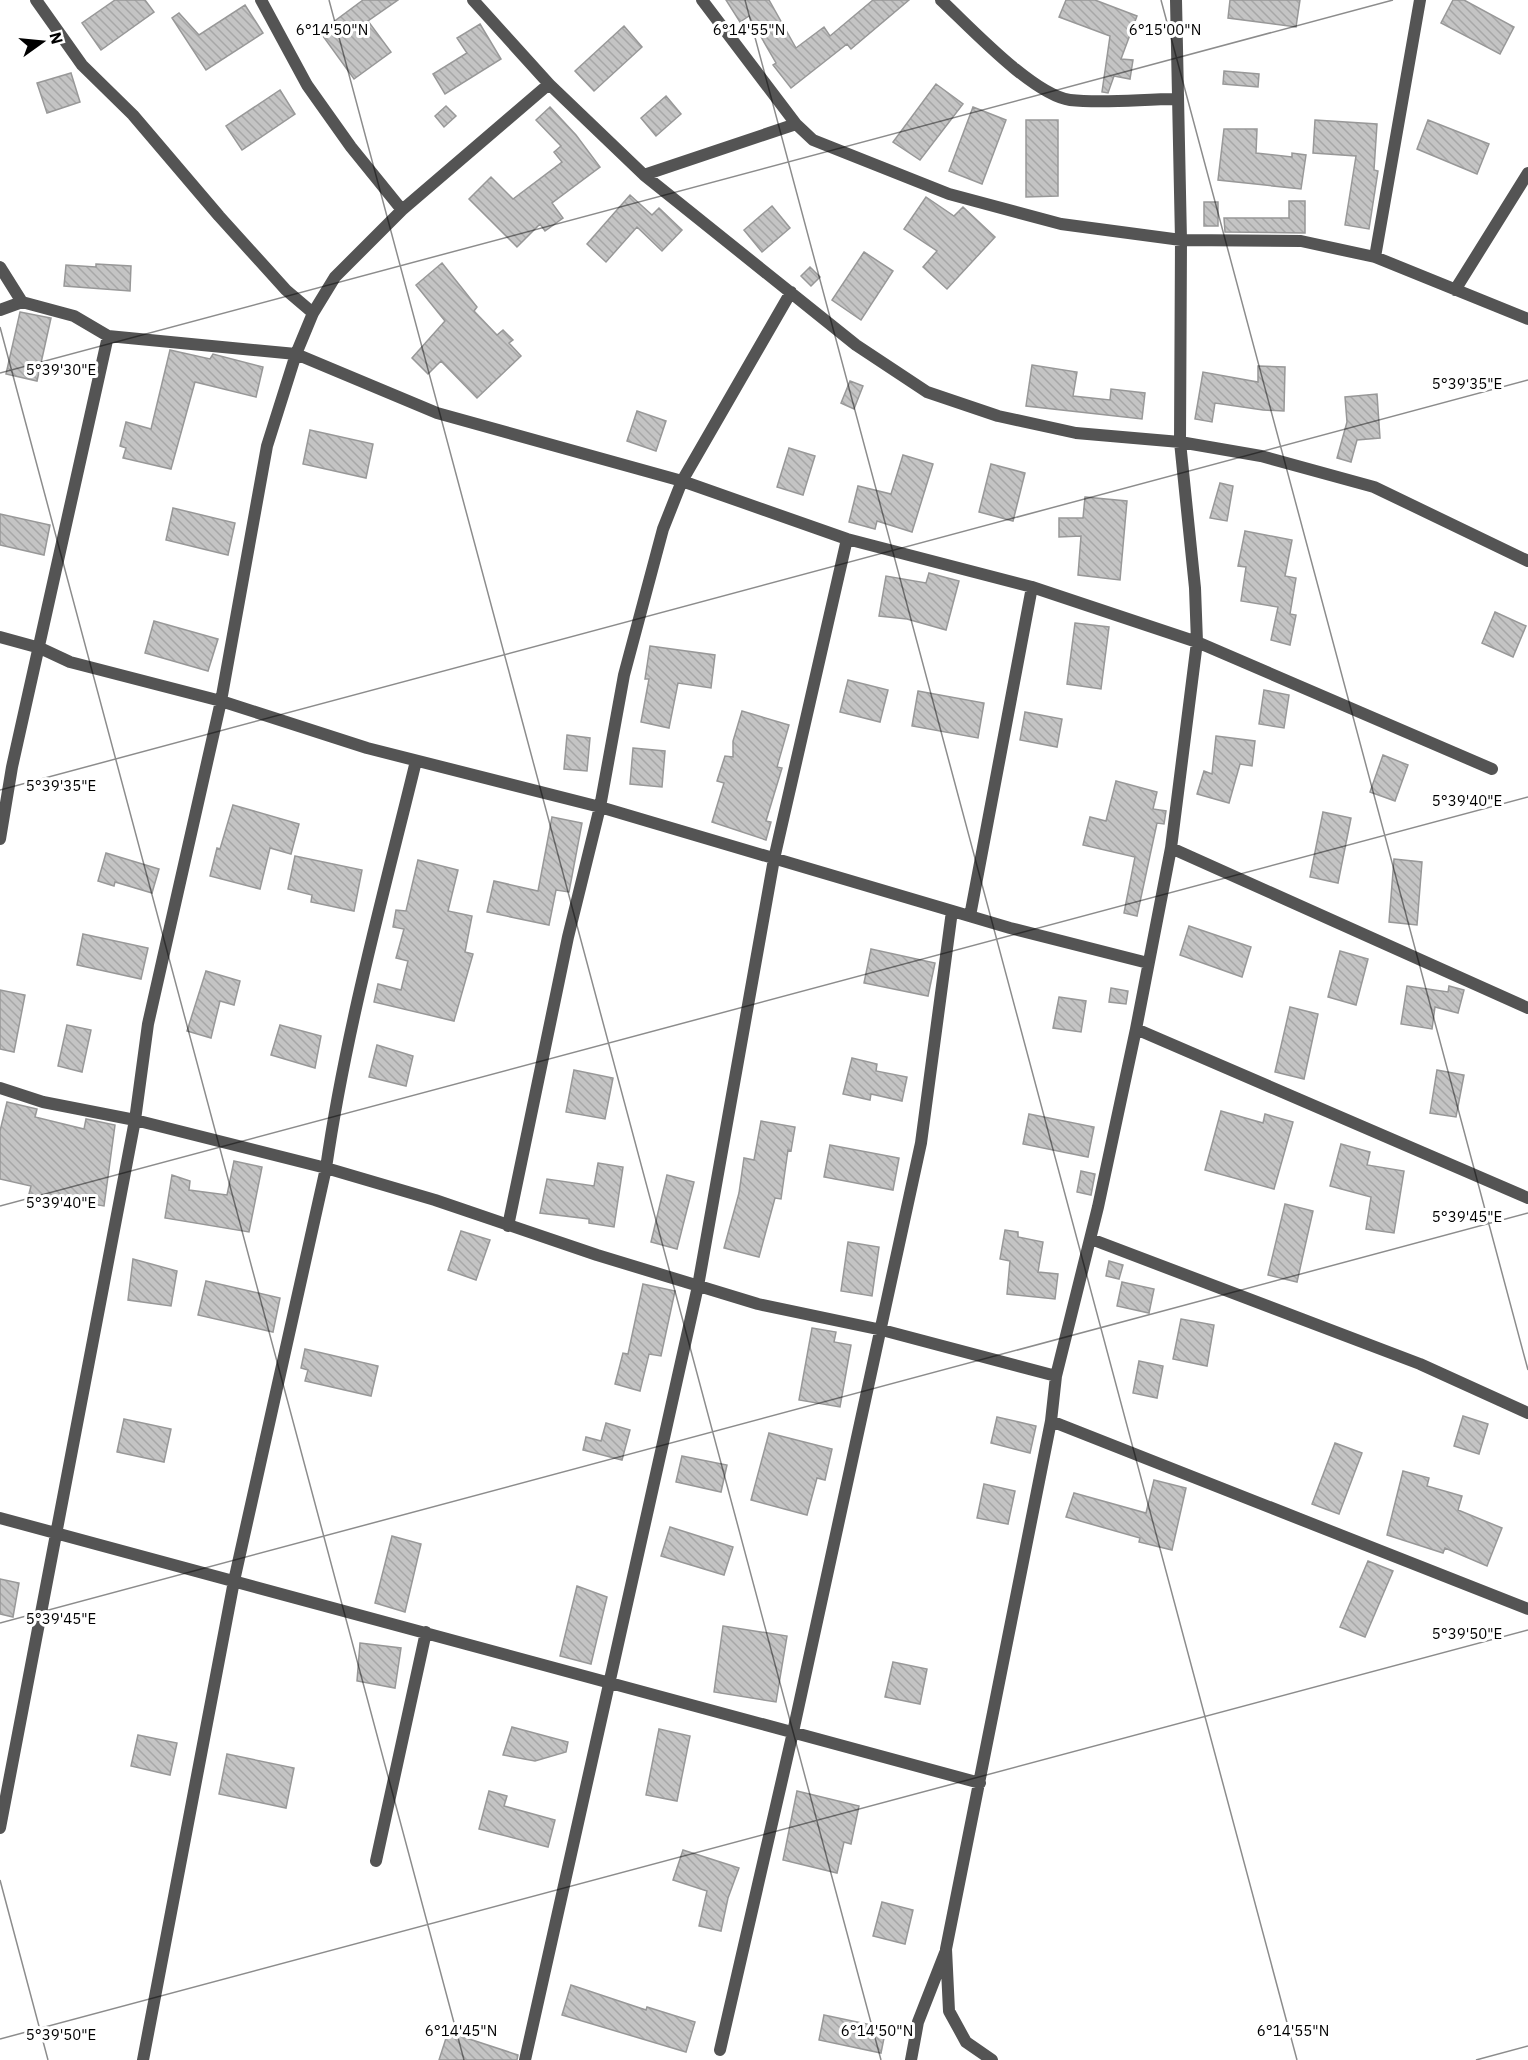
<svg xmlns="http://www.w3.org/2000/svg" width="1528" height="2060" font-family="'IBM Plex Sans',sans-serif">
  <style>
    .building { fill: url(#building-back-hatch); stroke: #989898; stroke-width: 1.5 }
    .lines { fill: none; stroke-linecap: round; stroke-linejoin: round }
    .minor { stroke: #545454; stroke-width: 12 }
    .ticks { fill: none; stroke: #000; stroke-width: 1.5; stroke-opacity: 0.45 }
    .ticks-label { font-size: 15px; text-anchor: middle; fill: #000; stroke: #fff; stroke-width: 6; stroke-linejoin: round; paint-order: stroke }
  </style>
  <defs>
    <pattern id="building-back-hatch" width="6" height="6" patternUnits="userSpaceOnUse" patternTransform="scale(1.5)"><rect width="6" height="6" fill="#c4c4c4"/><path d="M-1 5l2 2M0 0l6 6M5-1l2 2" fill="none" stroke="#a7a7a7"/></pattern>
  </defs>
  <rect width="100%" height="100%" fill="#fff"/>
  <path class="building" d="M115,0H145L154,12L101,50L82,23Z
    M363,0H398L368,21L391,52L354,79L320,32Z
    M726,0H769L796,48L824,27L830,36L873,0H909L851,49L847,44L791,88L773,65L776,63L749,16L740,22Z
    M1066,0H1095L1137,16L1121,59L1133,60L1130,79L1114,76L1108,93L1102,92L1110,36L1059,17Z
    M1230,0H1300L1296,27L1228,18Z
    M1453,0H1464L1514,27L1500,54L1441,23Z
    M245,5L263,33L206,70L172,18L179,13L199,35Z
    M480,24L501,59L445,94L433,74L467,53L457,38Z
    M624,26L642,47L594,91L575,71Z
    M1224,71L1259,74L1258,87L1223,84Z
    M71,73L80,102L47,113L37,83Z
    M936,84L963,104L920,160L893,142Z
    M280,90L295,114L242,150L226,126Z
    M666,96L681,114L656,136L641,118Z
    M446,106L456,116L444,127L435,116Z
    M550,107L576,135L600,167L552,203L563,218L545,231L540,224L517,247L469,199L491,177L513,199L562,162L554,152L561,146L536,120Z
    M973,107L1006,120L982,184L949,171Z
    M1026,120H1058V196L1026,197Z
    M1315,120L1377,124L1374,170L1378,171L1369,229L1345,225L1356,156L1313,153Z
    M1428,120L1489,144L1477,174L1417,149Z
    M1224,129H1257L1256,153L1292,157V153L1306,155L1301,189L1218,180Z
    M630,195L652,215L659,208L682,230L662,251L637,227L606,262L587,244Z
    M926,197L954,216L963,207L995,237L947,289L923,267L937,251L904,229Z
    M1289,201H1305V233L1225,232L1224,218H1289Z
    M1204,202H1218V226H1204Z
    M772,206L790,228L762,252L744,230Z
    M864,252L893,271L861,320L832,300Z
    M442,263L477,307L474,311L497,335L503,330L513,340L509,343L521,356L477,398L441,361L428,374L412,358L445,321L416,285Z
    M96,264L131,266L130,291L64,286L66,265L96,267Z
    M810,267L820,277L811,286L801,276Z
    M20,312L51,318L37,381L6,374Z
    M170,350L210,359L213,354L263,367L256,397L195,382L171,469L123,458L126,448L120,446L126,422L151,429Z
    M1032,365L1077,372L1073,396L1110,400L1111,389L1145,393L1142,419L1026,406Z
    M1258,366L1285,367L1284,411L1263,410L1215,403L1212,422L1195,419L1203,372L1258,382Z
    M850,381L863,386L854,409L841,403Z
    M1377,394L1380,438L1357,440L1351,462L1337,458L1347,422L1345,397Z
    M637,411L666,421L656,451L627,441Z
    M310,430L373,444L366,478L303,464Z
    M789,448L815,456L803,495L777,487Z
    M903,455L933,464L912,532L877,521L875,529L849,522L858,486L891,494Z
    M991,464L1025,473L1013,521L979,512Z
    M1220,483L1233,486L1227,521L1210,518Z
    M1085,497L1127,501L1120,580L1078,575L1081,536L1059,537V518H1083Z
    M173,508L235,523L228,555L166,540Z
    M0,514L50,525L44,555L0,545Z
    M1245,531L1292,540L1285,576L1296,578L1290,614L1296,615L1290,645L1271,640L1278,607L1241,601L1246,567L1238,566Z
    M929,573L959,581L946,630L907,619L879,616L886,576L926,583Z
    M1495,612L1526,626L1513,657L1482,643Z
    M154,621L218,639L208,671L145,653Z
    M1075,623L1109,627L1101,689L1067,684Z
    M650,646L715,655L711,688L678,683L669,728L641,722L649,679H645Z
    M848,680L888,690L880,722L840,712Z
    M1264,690L1289,695L1284,728L1259,724Z
    M918,691L984,703L978,738L912,726Z
    M742,711L789,725L777,767L782,768L766,821L771,822L766,840L712,822L724,783L717,781L725,756L733,757V741Z
    M1025,712L1062,719L1057,747L1020,740Z
    M567,735L590,738L587,771L564,769Z
    M1216,736L1255,741L1252,766L1240,764L1229,803L1197,794L1204,771L1212,774Z
    M633,748L665,751L662,787L630,784Z
    M1383,755L1408,765L1395,801L1370,792Z
    M1116,781L1157,792L1153,809L1166,811L1164,824L1157,823L1137,916L1124,913L1135,857L1083,845L1090,817L1106,821Z
    M233,805L299,824L291,854L270,848L260,889L210,876L217,848L220,849Z
    M1323,812L1351,818L1338,883L1310,877Z
    M552,817L582,823L569,892L556,890L549,925L487,912L494,881L538,891Z
    M106,853L159,869L152,893L115,882L114,886L98,881Z
    M295,856L362,870L354,911L311,902L312,895L288,889Z
    M1394,859L1422,862L1417,925L1389,922Z
    M418,860L458,870L448,911L472,916L465,952L473,954L454,1021L374,1002L378,984L401,990L408,961L396,958L404,929L393,927L396,910L406,911Z
    M1189,926L1251,947L1242,977L1180,955Z
    M83,934L148,948L141,979L77,965Z
    M871,949L935,963L928,996L864,983Z
    M1340,951L1368,959L1356,1005L1328,997Z
    M206,971L240,981L234,1005L220,1001L211,1038L187,1031Z
    M1407,986L1448,992L1449,986L1464,990L1458,1013L1435,1007L1432,1029L1401,1024Z
    M1111,988L1128,991L1126,1004L1109,1002Z
    M0,990L25,995L14,1052L0,1049Z
    M1059,997L1086,1001L1081,1032L1053,1028Z
    M1290,1007L1318,1014L1304,1079L1275,1072Z
    M67,1025L91,1030L82,1072L58,1066Z
    M280,1025L321,1036L315,1068L271,1055Z
    M377,1045L413,1056L406,1086L369,1077Z
    M852,1058L877,1064L876,1071L907,1077L902,1101L871,1094L870,1100L843,1094Z
    M574,1070L613,1078L605,1119L566,1112Z
    M1437,1070L1464,1075L1456,1117L1430,1113Z
    M7,1102L37,1109L35,1117L84,1129L86,1119L115,1125L104,1206L29,1194L31,1186L0,1179V1131Z
    M1221,1111L1263,1123L1265,1114L1293,1122L1274,1189L1205,1170Z
    M1029,1114L1094,1127L1088,1157L1023,1144Z
    M761,1121L795,1127L791,1151L788,1150L781,1199L775,1198L759,1257L724,1248L739,1193L744,1158L754,1160Z
    M1341,1144L1370,1152L1367,1165L1404,1171L1394,1233L1366,1229L1371,1197L1330,1186Z
    M830,1145L899,1158L893,1190L824,1177Z
    M234,1161L262,1167L249,1232L165,1218L172,1175L190,1181L189,1190L227,1195Z
    M598,1163L623,1167L614,1227L589,1223V1219L540,1213L547,1179L594,1186Z
    M1081,1171L1095,1174L1091,1195L1077,1192Z
    M667,1175L694,1182L677,1249L651,1242Z
    M1285,1204L1313,1211L1297,1282L1268,1275Z
    M1005,1230L1018,1232V1237L1043,1242L1038,1272L1058,1274L1055,1299L1007,1294L1010,1261L1000,1259Z
    M461,1231L490,1240L476,1280L448,1270Z
    M848,1242L879,1247L872,1296L841,1291Z
    M133,1259L177,1271L171,1306L128,1300Z
    M1109,1261L1123,1265L1119,1279L1106,1276Z
    M206,1281L280,1298L273,1332L198,1315Z
    M1122,1282L1154,1289L1149,1313L1117,1306Z
    M643,1284L675,1291L661,1356L649,1354L640,1391L615,1384L623,1353L628,1354Z
    M1181,1319L1214,1325L1207,1366L1173,1359Z
    M812,1328L836,1332L834,1342L851,1345L840,1407L799,1400Z
    M305,1349L378,1366L371,1396L305,1381L308,1370L301,1368Z
    M1139,1361L1163,1366L1157,1398L1133,1393Z
    M1463,1416L1488,1424L1479,1454L1454,1446Z
    M997,1417L1036,1426L1030,1453L991,1443Z
    M124,1419L171,1429L164,1462L117,1452Z
    M606,1423L630,1430L622,1460L583,1450L586,1437L601,1441Z
    M769,1433L832,1449L825,1480L817,1478L807,1515L751,1500Z
    M1335,1443L1362,1453L1339,1514L1312,1504Z
    M682,1456L727,1465L721,1492L676,1482Z
    M1403,1471L1429,1478L1427,1486L1462,1496L1458,1510L1502,1528L1487,1566L1445,1548L1443,1553L1387,1535Z
    M1154,1480L1186,1488L1172,1550L1139,1542L1140,1538L1066,1517L1074,1493L1146,1513Z
    M984,1484L1015,1491L1008,1524L977,1518Z
    M670,1527L733,1547L724,1575L661,1556Z
    M392,1536L421,1544L405,1612L375,1603Z
    M1368,1561L1393,1571L1365,1637L1340,1627Z
    M0,1579L19,1583L13,1617L0,1614Z
    M577,1586L607,1597L591,1664L560,1656Z
    M723,1626L787,1636L776,1702L714,1692Z
    M360,1643L401,1648L395,1688L357,1681Z
    M893,1662L927,1669L920,1704L885,1697Z
    M512,1727L568,1742L566,1752L535,1761L503,1755Z
    M659,1729L690,1736L677,1801L646,1795Z
    M138,1735L177,1743L170,1775L131,1766Z
    M227,1754L294,1768L286,1808L219,1794Z
    M489,1791L507,1796L504,1806L555,1820L548,1847L479,1829Z
    M797,1791L859,1806L851,1844L844,1842L837,1873L783,1860Z
    M683,1850L739,1868L728,1898L721,1931L699,1926L707,1891L673,1880Z
    M882,1902L913,1910L905,1944L873,1936Z
    M571,1985L646,2010L647,2007L695,2022L686,2052L562,2015Z
    M824,2015L886,2028L881,2053L819,2040Z
    M448,2032L518,2055L517,2060H439Z"/>
  <g class="lines">
    <path class="minor" d="M36,0L82,65L133,115L219,216L286,290L313,313
      M261,0L307,85L351,147L402,210
      M473,0L549,84L644,175L856,345L927,392L998,416L1076,433L1180,442L1261,456L1374,487L1528,561
      M702,0L796,124L813,140L949,194L1061,224L1181,240L1301,241L1375,257L1528,319
      M941,0C970,27 1033,95 1070,100C1104,104 1142,99 1176,99
      M644,175L796,124
      M1375,257L1420,0
      M0,267L22,302
      M1455,290L1528,173
      M0,310L22,302L74,316L108,336L296,354L437,413L682,481L791,292
      M0,637L40,648L70,662L221,701L367,748L600,807L1010,928L1148,963
      M0,839L12,767L108,336
      M1171,848L1528,1008
      M970,916L1032,587
      M1136,1029L1528,1198
      M0,1088L43,1102L135,1120L148,1024L221,701L267,446L296,354L313,313L335,277L402,210L549,84
      M508,1226L568,937L600,807L624,675L663,529L682,481L847,539L1032,587L1197,642L1492,769
      M1091,1239L1420,1364L1528,1413
      M1051,1421L1528,1609
      M0,1518L980,1783
      M0,1828L135,1120L326,1168L435,1200L597,1255L758,1304L882,1330L1056,1376
      M376,1861L426,1632
      M720,2050L793,1732L921,1143L952,911
      M143,2060L234,1581L326,1168C346,1030 383,896 416,761
      M525,2060L698,1286L774,859L847,539
      M911,2060L918,2022L945,1953
      M992,2060L966,2042L949,2011L946,1949L1051,1421L1056,1376L1098,1207L1136,1029L1171,848L1197,642L1195,588L1180,442L1181,240L1176,0"/>
  </g>
  <path class="ticks" d="M329,0L881,2060M745,0L1297,2060M1161,0L1528,1370M0,327L464,2060M0,373L1393,0M0,790L1528,380M0,1206L1528,797M0,1623L1528,1213M0,1880L48,2060M0,2039L1528,1630M1476,2060L1528,2046"/>
  <g class="ticks-label">
    <text x="332" y="35">6°14'50"N</text>
    <text x="749" y="35">6°14'55"N</text>
    <text x="1165" y="35">6°15'00"N</text>
    <text x="61" y="375">5°39'30"E</text>
    <text x="1467" y="389">5°39'35"E</text>
    <text x="61" y="791">5°39'35"E</text>
    <text x="1467" y="806">5°39'40"E</text>
    <text x="61" y="1208">5°39'40"E</text>
    <text x="1467" y="1222">5°39'45"E</text>
    <text x="61" y="1624">5°39'45"E</text>
    <text x="1467" y="1639">5°39'50"E</text>
    <text x="461" y="2036">6°14'45"N</text>
    <text x="877" y="2036">6°14'50"N</text>
    <text x="1293" y="2036">6°14'55"N</text>
    <text x="61" y="2040">5°39'50"E</text>
  </g>
  <g transform="translate(42 42) rotate(75)" stroke="#ffffff" stroke-width="4.5" paint-order="stroke">
  <path d="M0-4.5L10 22L0 15L-10 22Z" fill="#000000"/>
  <text y="-9" font-size="16" font-weight="bold" text-anchor="middle" fill="#000000">N</text>
  </g>
</svg>
